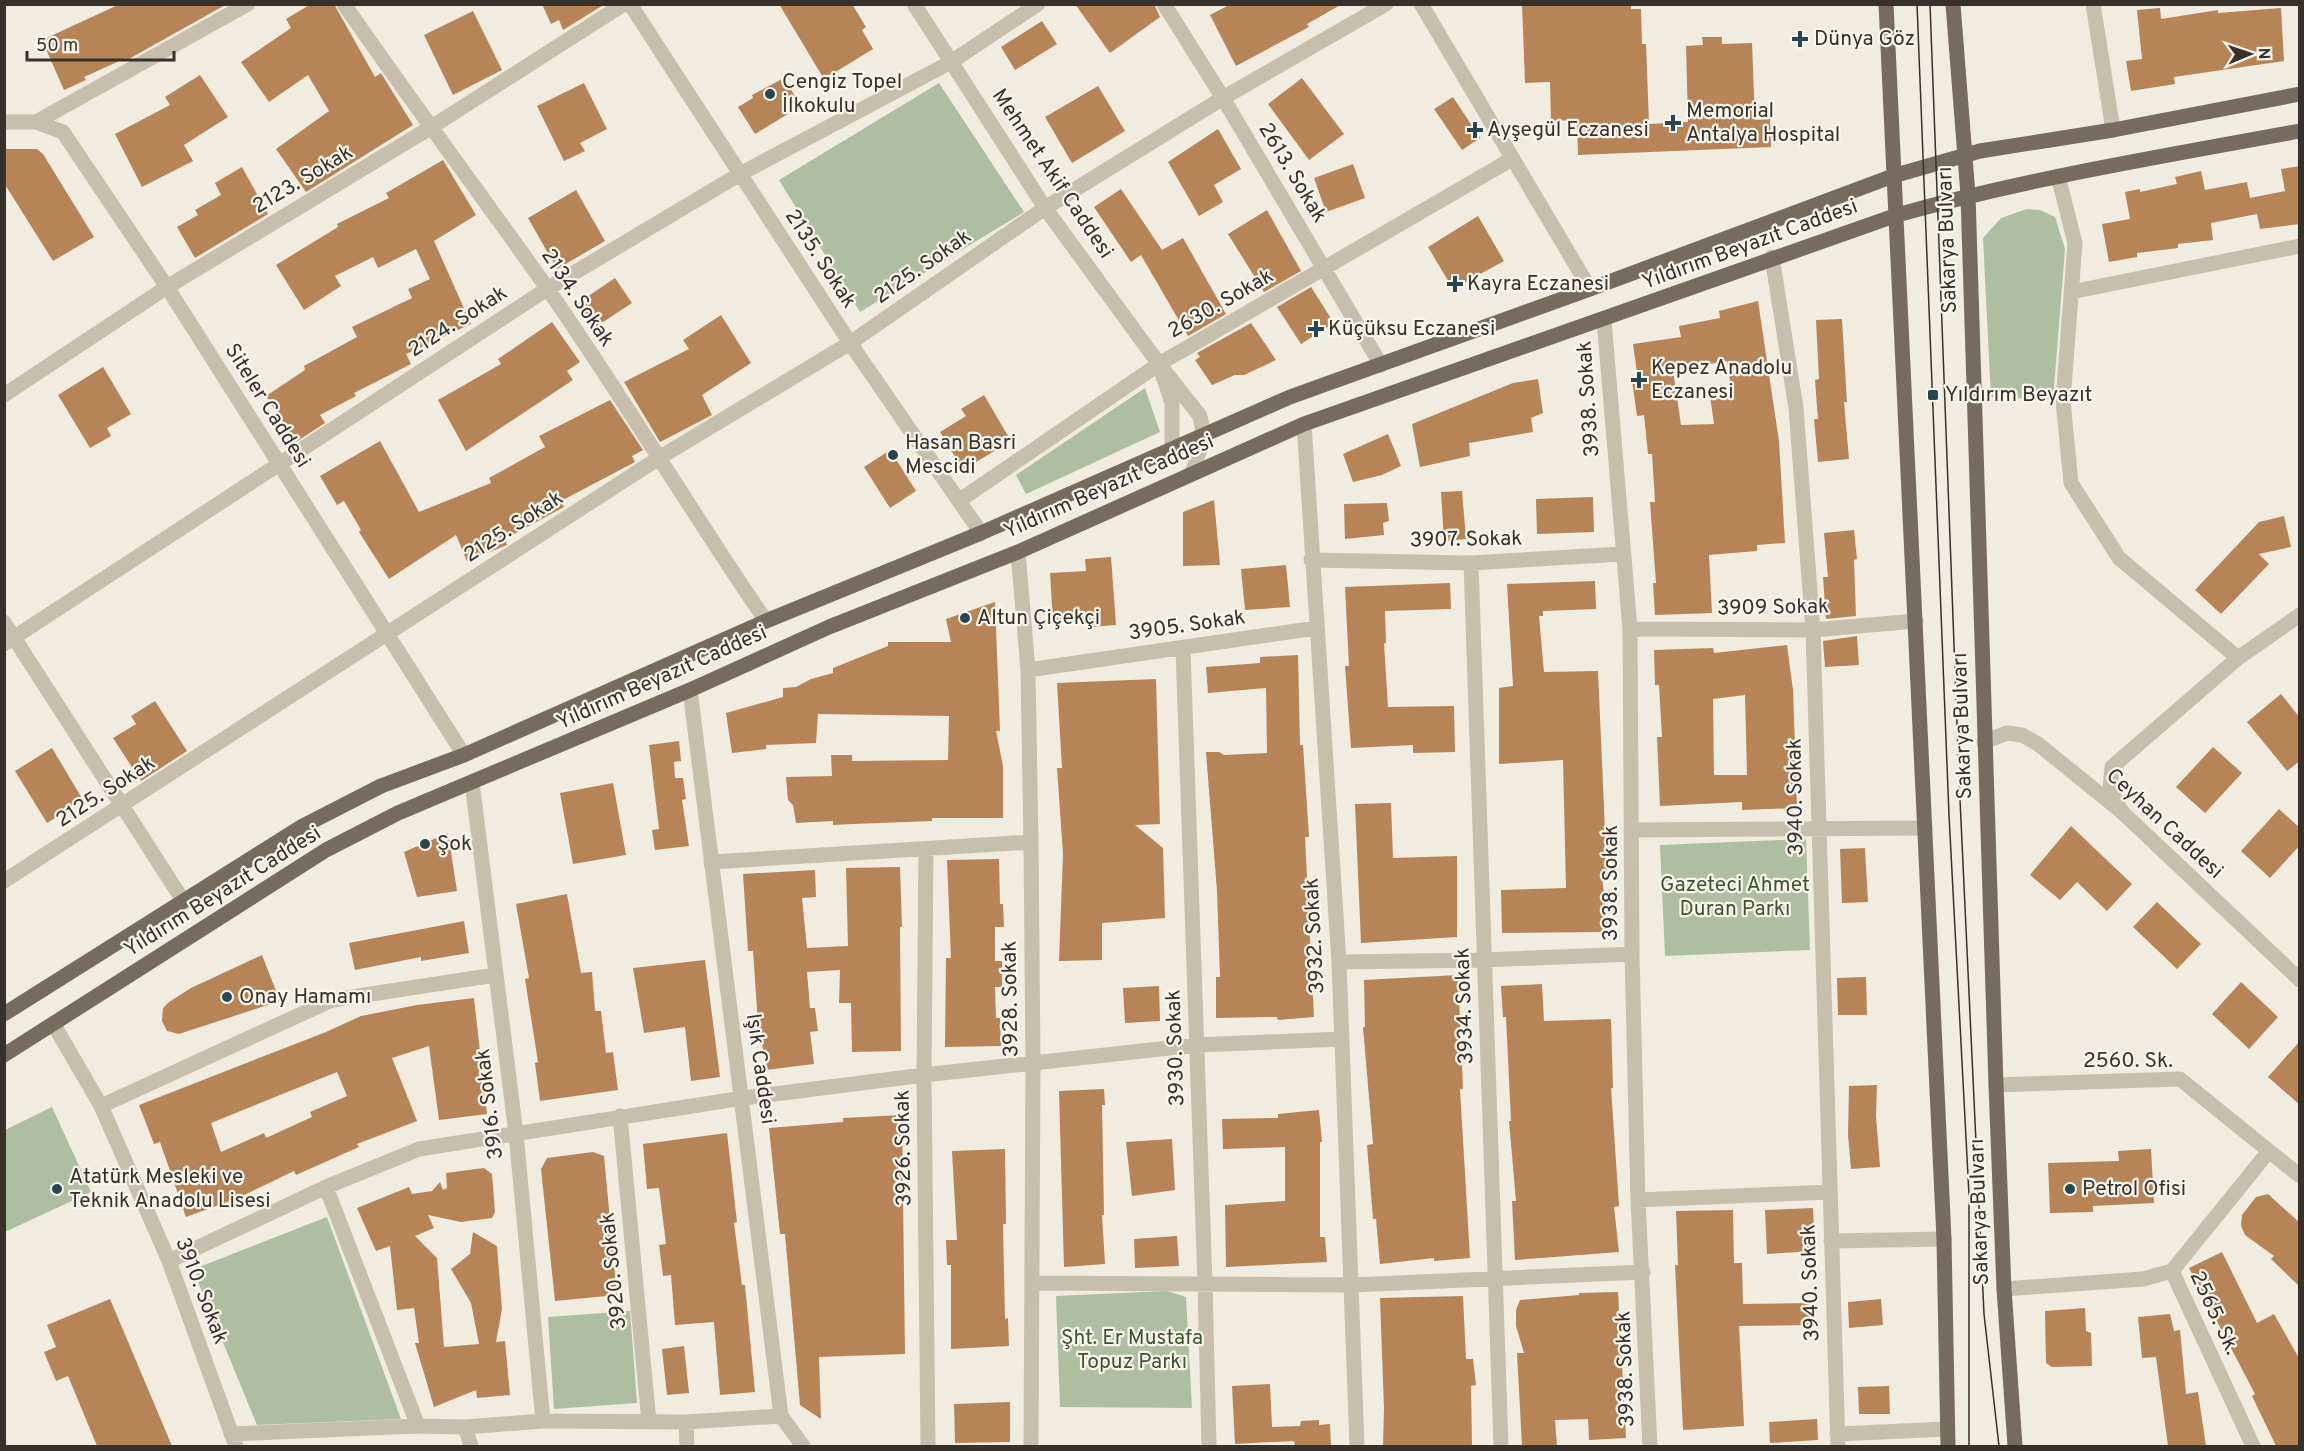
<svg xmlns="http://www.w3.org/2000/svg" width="2304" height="1451" font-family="Overpass,sans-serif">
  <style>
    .green { fill: #aebea1 }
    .building { fill: #b78457; fill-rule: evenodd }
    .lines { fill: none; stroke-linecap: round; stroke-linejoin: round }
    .minor { stroke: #c7bfad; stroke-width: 15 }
    .tertiary { stroke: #c7bfad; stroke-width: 15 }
    .primary { stroke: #766b5e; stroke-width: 15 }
    .tram { stroke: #36312b; stroke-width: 1.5 }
    .poi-dot { fill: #254653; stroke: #f8f5ec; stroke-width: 2 }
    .labels { text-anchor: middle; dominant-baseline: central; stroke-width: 4.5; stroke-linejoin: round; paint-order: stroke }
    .poi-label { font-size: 21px; fill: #36312b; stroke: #f8f5ec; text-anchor: start }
    .street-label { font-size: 21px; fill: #36312b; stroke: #f8f5ec }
    .park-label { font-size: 21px; fill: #3f5231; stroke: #f8f5ec }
  </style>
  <rect width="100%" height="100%" fill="#f0ece0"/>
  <path class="green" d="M939,83L1024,212L860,312L779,180Z
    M2027,209L2040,210L2055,217L2065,249L2053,400L1991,397L1983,238L2001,218Z
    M1145,388L1160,432L1026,494L1016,475Z
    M1806,839L1810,950L1665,956L1660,845Z
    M52,1107L91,1192L5,1232V1130Z
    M327,1217L401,1419L257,1425L196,1277L199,1267Z
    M1167,1291L1186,1297L1192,1408L1060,1407L1056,1296Z
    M630,1311L637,1403L554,1409L548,1317Z"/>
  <path class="building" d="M120,4H227L127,60L126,58L84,77L86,80L64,90L42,40Z
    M311,4H334L375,77L381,73L413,125L306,192L276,149L329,111L308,75L269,102L241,62L291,28L286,19Z
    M542,4H605L563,30L559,20L551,24Z
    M779,4H852L866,27L862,30L873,49L824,79Z
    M1075,4H1154L1160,17L1110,53Z
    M1231,4H1342L1307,24L1309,27L1236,66L1210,15Z
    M1522,4H1631V9H1641L1642,44H1646L1649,124L1688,122L1686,46L1703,45L1702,37H1722V44L1752,43L1755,120L1770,119L1771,147L1578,155L1577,120L1551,121L1550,82L1525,83Z
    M2160,8L2161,19L2218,10V13L2281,8L2284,61L2174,77L2175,84L2131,91L2126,61L2142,59L2137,10Z
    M473,11L502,70L453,95L424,35Z
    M1042,21L1057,44L1015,70L1001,47Z
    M200,75L228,117L184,145L193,161L142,187L115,134L170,105L165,97Z
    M784,78L801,106L755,134L738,107L753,98L752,95Z
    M1302,78L1344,134L1309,160L1268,104Z
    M584,83L607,129L580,143L585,151L564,161L537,106Z
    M1098,86L1125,131L1072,163L1045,117Z
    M1453,97L1480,138L1462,150L1434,109Z
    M1218,129L1241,169L1214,185L1223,202L1199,216L1168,162Z
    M4,149H37L43,154L94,237L53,261L4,183Z
    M443,160L476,215L434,241L471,324L406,354L411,364L354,393L356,396L320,415L325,423L296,442L266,396L305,370L304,366L357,337L352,327L412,298L408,289L430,279L416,249L378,268L373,257L335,276L341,286L304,310L276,265L338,227L337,224L389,198L386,193Z
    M1353,164L1365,198L1326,212L1314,178Z
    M2300,166V224L2260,229L2257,214L2211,223L2213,240L2178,244V248L2137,253V257L2109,262L2102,224L2130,219L2125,192L2140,189V192L2177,184L2175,177L2201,171L2205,190L2247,182L2250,198L2285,191L2281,169Z
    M242,167L268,214L195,258L177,227L198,215L195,210L221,195L215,183Z
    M1121,189L1162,250L1183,238L1226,314L1188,336L1141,255L1131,262L1094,207Z
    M576,190L605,241L557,269L528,218Z
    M1267,210L1301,271L1264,292L1228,234Z
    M1478,216L1504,261L1453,289L1428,247Z
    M615,278L632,303L594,328L578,303Z
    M1311,287L1334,323L1301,344L1277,307Z
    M1758,301L1779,441L1785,543L1757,545V551L1709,555L1712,613L1655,615L1653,583H1656L1650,502H1655L1652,454H1648L1644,415L1637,416L1632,380L1638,379L1633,344L1681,337L1679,326L1720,318L1719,311ZM1727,361L1732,394L1710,396L1714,424L1681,425L1673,370Z
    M721,315L751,363L702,395L712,415L660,442L624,382L689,349L683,340Z
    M1842,319L1847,402H1844L1849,459L1818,462L1814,419H1818L1815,380L1819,379L1816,320Z
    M552,322L580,362L567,371L573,380L466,451L438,400L501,364L498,359Z
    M1251,323L1276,360L1244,375H1235L1212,385L1195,360L1200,357L1197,353Z
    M103,367L131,414L107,428L111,436L90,448L58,395Z
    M1538,379L1543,413L1531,418L1533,432L1469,443L1470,456L1420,467L1412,424L1513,383Z
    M984,395L1011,441L963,470L940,432L966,416L961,409Z
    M610,400L643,450L632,456L635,462L561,501L564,507L505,539L507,545L467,561L456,535L389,579L359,532L361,530L344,501L337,505L320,476L380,441L419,512L491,483L489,478L545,447L539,436Z
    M1388,434L1401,466L1382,475L1353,482L1343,454Z
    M890,450L916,491L890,508L864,467Z
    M1462,491L1466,539L1444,541L1441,492Z
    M1593,497L1594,532L1537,534L1536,499Z
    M1214,500L1220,565L1183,566V512Z
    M1387,503L1389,521L1383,523L1384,535L1345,539L1344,504Z
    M2284,516L2291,547L2259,554L2269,564L2221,614L2195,590L2259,522Z
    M1854,530L1857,559L1854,560L1856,616L1826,619L1823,577H1828L1824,533Z
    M1111,557L1116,625L1090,627V620L1053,622L1050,573L1086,571L1085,559Z
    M1286,565L1290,607L1245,610L1241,569Z
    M1595,581L1596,609L1543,611V616H1539L1544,672L1598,671L1607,876H1602L1607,924L1602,932L1502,933L1501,890L1566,888L1563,760L1499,764V688L1513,686L1507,584Z
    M1450,583L1451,609L1385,611L1386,643H1384L1388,707L1454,706L1455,752L1413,753V745L1351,748L1345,666H1349L1345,587Z
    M995,602L1000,731H996L1003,766V818H932V821L853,824L833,825V821L796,823L793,805L788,800L786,777L832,776L831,755H852V761L948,760L949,716L818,714L816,743L766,745V749L732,753L726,713L783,697V688L796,687L811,679L833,673V668L888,646V642H951L946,619Z
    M1857,636L1859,665L1825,667L1823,641Z
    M1787,645L1793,690L1797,808L1742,810V802L1660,806L1657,737H1662L1659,685H1655L1654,650L1713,648L1714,653ZM1745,695L1747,775H1714L1713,699Z
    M1298,655L1300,745H1303L1309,837H1305L1314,1017L1278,1020L1277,1017L1216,1018V977H1220L1217,891L1206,752H1219L1224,755L1267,753L1266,688L1208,693L1206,667L1260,663V657Z
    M1156,679L1160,824L1135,825L1163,848L1165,918L1102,923V960L1059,961L1063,854L1057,768H1062L1057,683Z
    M2281,694L2300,718V761L2287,771L2247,722Z
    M155,701L187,751L141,781L113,738L136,724L131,716Z
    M679,741L681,761L674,762L675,778H683L686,799L682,800L689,846L655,850L652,830L659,829L649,745Z
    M2213,747L2242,773L2205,813L2176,787Z
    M52,748L83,800L47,823L15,771Z
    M613,783L626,855L573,864L560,793Z
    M1391,803L1393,858L1457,856V937L1361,943L1355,804Z
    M2279,809L2300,828V845L2270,878L2241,851Z
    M2071,826L2132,884L2107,911L2077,882L2060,900L2030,875Z
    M448,833L457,891L417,897L404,852Z
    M1865,848L1868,902L1842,903L1840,849Z
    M999,859L1000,904H1003L1004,927H995V961H1002V987H995L996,1018H1000L1001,1046L945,1047L946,958H951L947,860Z
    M900,867L902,927H900L901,1051L852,1052L851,1003H839L840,970L807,972L810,1008H815L818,1031L810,1032L814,1064L766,1070L761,1037L759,1038L753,951H748L743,874L815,870L816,897L802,898L807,948L848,946L846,868Z
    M567,894L581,973L592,972L595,1011H601L606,1053L613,1052L618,1090L540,1101L535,1063L538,1062L525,979L529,978L516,904Z
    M2157,902L2201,944L2177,969L2133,927Z
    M464,921L469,953L421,961V957L355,970L349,943Z
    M262,955L280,1001L179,1034L167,1031L162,1021L163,1008L169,1002L191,988Z
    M705,960L720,1077L691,1081L685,1027L644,1033L633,968Z
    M1458,975L1463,1089H1460L1470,1258L1434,1261V1258L1380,1264L1376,1219H1373L1367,1145L1373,1144L1363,1027H1365L1364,980Z
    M1866,977L1867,1015H1838L1837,978Z
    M2241,982L2278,1017L2249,1049L2212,1014Z
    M1542,984L1544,1021L1611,1019L1613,1088H1611L1619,1206L1614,1207L1619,1252L1515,1260L1512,1201H1516L1509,1121H1511L1506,1017H1503L1501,986Z
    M1159,986L1160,1021L1125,1023L1123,988Z
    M474,998L487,1114L439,1120L429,1046L392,1058L417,1121L357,1144L359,1147L296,1175L294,1171L238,1198L186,1217L160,1142L154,1144L139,1105L326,1032L361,1016L417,1005ZM337,1072L347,1096L310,1112L312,1117L266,1138L264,1133L221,1152L211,1123Z
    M2300,1041V1105L2268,1077Z
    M1877,1085L1876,1116L1880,1167L1851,1169L1848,1135L1849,1086Z
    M1104,1089L1105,1105H1102L1104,1215H1102L1105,1264L1064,1267L1059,1091Z
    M1319,1110L1322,1142H1320V1237H1325L1327,1262L1226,1267L1225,1205L1285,1201V1147L1223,1149L1222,1119L1278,1118V1114Z
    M902,1115L905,1354L819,1357L821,1419L800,1405L785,1234H780L769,1128L843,1122V1118Z
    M727,1133L737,1222L734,1223L742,1285H745L755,1392L720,1395L714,1322L675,1325L671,1275L663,1276L659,1245L666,1244L659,1188L647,1189L643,1144Z
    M1172,1139L1175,1190L1132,1196L1126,1142Z
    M1005,1149L1006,1224H1003L1005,1319L1008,1318L1009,1346L951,1349V1265H947L946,1240H957L952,1151Z
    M2151,1149L2154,1203L2093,1206V1212L2050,1213L2048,1163L2119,1161L2118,1151Z
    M593,1152L604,1156L617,1295L555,1301L541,1169L547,1158Z
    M484,1168L492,1174L495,1212L492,1218L461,1222L428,1215L434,1228L415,1236L437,1258L444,1347L479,1344L471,1303L451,1269L470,1254L473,1232L497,1246L502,1309L496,1342L505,1341L510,1395L477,1398L476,1390L434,1407L415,1343H419L414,1308L397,1310L390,1246L376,1251L357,1208L409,1187L412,1194L432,1191L440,1182L443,1190L447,1188L446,1173Z
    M2268,1194L2300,1223V1287L2271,1259L2274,1256L2245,1235L2241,1226L2242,1215L2256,1197Z
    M1813,1208L1815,1251L1767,1254L1765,1210Z
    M1733,1210L1734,1263H1742L1743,1304L1811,1303L1812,1325L1739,1326L1744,1426L1683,1430L1675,1265H1678L1676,1211Z
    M1177,1236L1179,1266L1135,1268L1134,1239Z
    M2222,1252L2257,1323L2274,1314L2300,1360V1446H2276L2252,1396L2255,1394L2189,1268Z
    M1618,1292L1626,1438L1589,1440L1588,1419L1555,1420L1557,1446H1522L1517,1353H1524L1516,1326V1310L1520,1300L1579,1295V1293Z
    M1463,1296L1466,1359H1473L1476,1385L1471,1386L1472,1446H1383L1384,1409L1380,1298Z
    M110,1299L172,1446H97L68,1376L56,1381L44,1352L56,1347L47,1325Z
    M1881,1299L1883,1325L1849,1328L1848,1302Z
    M2085,1308L2086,1331L2091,1333L2092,1366L2052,1367L2046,1363L2045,1311Z
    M2170,1314L2174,1331L2180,1330L2186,1394L2198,1392L2206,1446H2168L2156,1357L2142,1358L2138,1317Z
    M684,1346L689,1393L667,1395L662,1349Z
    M1270,1384L1272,1427L1300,1426L1301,1421L1319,1420V1425L1330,1424L1331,1446H1295L1294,1441L1235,1444L1232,1386Z
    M1889,1386L1890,1414H1859L1858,1387Z
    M1010,1402V1442L955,1443L954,1404Z
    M1817,1419L1818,1440L1770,1443L1769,1422Z"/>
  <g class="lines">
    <path class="minor" d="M344,4C410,100 480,193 547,288C623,397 691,512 766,621
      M630,4L850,343L981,533
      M1164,4L1223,98L1381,365
      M1421,4L1590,289
      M2093,4L2113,130
      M2058,176L2075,243L2063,401L2071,483L2119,558L2238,658
      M1772,257L1796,408L1813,630L1838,1446
      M2071,292L2300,246
      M1604,320L1630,629L1632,954L1638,1200L1650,1446
      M4,395L167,287L430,128L624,4
      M1304,424L1339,962L1357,1446
      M960,500L1159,364L1512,159
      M1018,552L1028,670L1031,842L1033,1063L1031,1446
      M1311,560L1471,563L1622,554
      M1471,563L1501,1446
      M4,622L184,902
      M1630,629L1813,630L1916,621
      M4,644L547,289L740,174L951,62L1038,4
      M1183,649L1205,1283L1209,1446
      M1028,670L1316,628
      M472,782L516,1134L543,1421
      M2122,812L2110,789L2112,767L2238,658L2300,615
      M1632,830L1925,828
      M926,849L924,1075L928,1446
      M711,862L1031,842
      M4,881L659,458L850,343L1045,208L1223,98L1386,4
      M1339,962L1484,960L1632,954
      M54,1025L101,1106L169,1261L236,1446
      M1996,1085L2180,1079L2300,1176
      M101,1106L332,1000L495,975
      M620,1116L649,1422
      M326,1187L418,1426
      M1638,1200L1829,1192
      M1831,1241L1944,1239
      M169,1261L326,1187L419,1149L743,1098L924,1075L1196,1045L1342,1039
      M1032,1283L1353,1285L1643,1272
      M2004,1289L2143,1279L2172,1271
      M686,1422L687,1446
      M465,1427L471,1446
      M231,1434L418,1426L465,1427L543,1421L686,1422L781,1416
      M1837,1434L1947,1429
      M2253,1446L2172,1271L2269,1151"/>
    <path class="tertiary" d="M914,4L1045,208L1159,364
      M4,122H36L63,132L167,287L464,755
      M36,122L248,4
      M1172,451V403L1159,364L1200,416L1204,437L1192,473
      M690,690L781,1416L803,1446
      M1984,742L2007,733L2022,735L2038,744L2122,812L2300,980"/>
    <path class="primary" d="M1886,4L1944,1239L1948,1446
      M1953,4L1968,195L1996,1085L2004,1289L2015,1446
      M4,1014L301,827L381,786L464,755L766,621L981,533L1290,397L1590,289L1893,176L1980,151L2113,130L2300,94
      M4,1055L326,850L398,813L690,690L829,627L1018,552L1304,424L1897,215C2029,178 2165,156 2300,131"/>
    <path class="tram" d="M1917,4L1949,815L1969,1195V1446
      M1930,4L1959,778L1984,1314L1999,1446"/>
  </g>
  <g class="poi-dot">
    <path d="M1797 30h6v6h6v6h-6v6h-6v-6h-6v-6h6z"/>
    <circle cx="770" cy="94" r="6"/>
    <path d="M1670 114h6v6h6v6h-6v6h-6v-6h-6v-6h6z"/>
    <path d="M1472 121h6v6h6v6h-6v6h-6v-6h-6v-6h6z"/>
    <path d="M1452 275h6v6h6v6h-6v6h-6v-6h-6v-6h6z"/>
    <path d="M1313 320h6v6h6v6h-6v6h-6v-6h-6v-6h6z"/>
    <path d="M1636 371h6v6h6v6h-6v6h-6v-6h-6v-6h6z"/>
    <rect x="1927" y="389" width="12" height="12" rx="3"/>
    <circle cx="893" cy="455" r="6"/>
    <circle cx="965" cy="618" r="6"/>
    <circle cx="425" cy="844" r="6"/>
    <circle cx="227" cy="997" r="6"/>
    <circle cx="57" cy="1189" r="6"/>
    <circle cx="2070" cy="1189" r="6"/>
  </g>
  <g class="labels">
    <g class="poi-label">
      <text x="1814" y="39">Dünya Göz</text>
      <text x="782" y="82">Cengiz Topel<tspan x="782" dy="24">İlkokulu</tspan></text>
      <text x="1686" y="111">Memorial<tspan x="1686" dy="24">Antalya Hospital</tspan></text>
      <text x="1487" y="130">Ayşegül Eczanesi</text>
      <text x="1467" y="284">Kayra Eczanesi</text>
      <text x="1328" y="329">Küçüksu Eczanesi</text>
      <text x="1651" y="368">Kepez Anadolu<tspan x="1651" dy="24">Eczanesi</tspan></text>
      <text x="1945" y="395">Yıldırım Beyazıt</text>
      <text x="905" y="443">Hasan Basri<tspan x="905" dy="24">Mescidi</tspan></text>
      <text x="977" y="618">Altun Çiçekçi</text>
      <text x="437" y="844">Şok</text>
      <text x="239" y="997">Onay Hamamı</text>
      <text x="69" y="1177">Atatürk Mesleki ve<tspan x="69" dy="24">Teknik Anadolu Lisesi</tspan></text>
      <text x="2082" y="1189">Petrol Ofisi</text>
    </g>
    <g class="street-label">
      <text transform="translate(1292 173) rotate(59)">2613. Sokak</text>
      <text transform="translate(1052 174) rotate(56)">Mehmet Akif Caddesi</text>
      <text transform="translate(303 180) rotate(-31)">2123. Sokak</text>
      <text transform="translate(1948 240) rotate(-92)">Sakarya Bulvarı</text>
      <text transform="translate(1750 245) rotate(-20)">Yıldırım Beyazıt Caddesi</text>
      <text transform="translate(820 259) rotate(57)">2135. Sokak</text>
      <text transform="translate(923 267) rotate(-35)">2125. Sokak</text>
      <text transform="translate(577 298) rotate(56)">2134. Sokak</text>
      <text transform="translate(1221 304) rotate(-30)">2630. Sokak</text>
      <text transform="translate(458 322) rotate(-33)">2124. Sokak</text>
      <text transform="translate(1589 399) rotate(-94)">3938. Sokak</text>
      <text transform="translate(267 406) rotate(58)">Siteler Caddesi</text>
      <text transform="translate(1109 487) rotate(-24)">Yıldırım Beyazıt Caddesi</text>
      <text transform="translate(514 527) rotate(-33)">2125. Sokak</text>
      <text transform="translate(1466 540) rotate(-1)">3907. Sokak</text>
      <text transform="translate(1773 608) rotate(-1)">3909 Sokak</text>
      <text transform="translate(1187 626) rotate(-8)">3905. Sokak</text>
      <text transform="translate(662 678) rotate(-24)">Yıldırım Beyazıt Caddesi</text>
      <text transform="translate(1963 726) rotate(-92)">Sakarya Bulvarı</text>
      <text transform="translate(106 792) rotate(-33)">2125. Sokak</text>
      <text transform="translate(1796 797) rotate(-91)">3940. Sokak</text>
      <text transform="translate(2164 824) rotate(43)">Ceyhan Caddesi</text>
      <text transform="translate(1611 883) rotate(-90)">3938. Sokak</text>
      <text transform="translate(223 892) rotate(-32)">Yıldırım Beyazıt Caddesi</text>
      <text transform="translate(1315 936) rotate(-93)">3932. Sokak</text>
      <text transform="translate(1011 999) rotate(-91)">3928. Sokak</text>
      <text transform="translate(1465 1006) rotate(-92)">3934. Sokak</text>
      <text transform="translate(1176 1048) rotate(-92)">3930. Sokak</text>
      <text x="2128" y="1061">2560. Sk.</text>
      <text transform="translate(760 1069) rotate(82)">Işık Caddesi</text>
      <text transform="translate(490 1104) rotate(-97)">3916. Sokak</text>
      <text transform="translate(904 1148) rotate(-91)">3926. Sokak</text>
      <text transform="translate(1980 1212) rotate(-92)">Sakarya Bulvarı</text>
      <text transform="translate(614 1271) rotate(-96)">3920. Sokak</text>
      <text transform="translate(1811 1283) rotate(-92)">3940. Sokak</text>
      <text transform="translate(201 1291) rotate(69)">3910. Sokak</text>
      <text transform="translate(2214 1313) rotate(65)">2565. Sk.</text>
      <text transform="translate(1626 1369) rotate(-92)">3938. Sokak</text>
    </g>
    <g class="park-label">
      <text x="1735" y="885">Gazeteci Ahmet<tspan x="1735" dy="24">Duran Parkı</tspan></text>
      <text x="1132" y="1338">Şht. Er Mustafa<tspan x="1132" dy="24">Topuz Parkı</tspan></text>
    </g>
  </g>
  <rect width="2304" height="1451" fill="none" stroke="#36312b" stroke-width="12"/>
  <g transform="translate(2250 54) rotate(88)" stroke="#f8f5ec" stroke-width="4.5" paint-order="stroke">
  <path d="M0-4.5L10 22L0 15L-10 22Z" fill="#36312b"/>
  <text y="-9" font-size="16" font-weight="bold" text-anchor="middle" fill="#36312b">N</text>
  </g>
  <path d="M27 51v9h147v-9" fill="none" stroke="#36312b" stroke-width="3"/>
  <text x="36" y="51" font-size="18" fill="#36312b" stroke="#f8f5ec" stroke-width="4.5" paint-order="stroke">50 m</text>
</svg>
